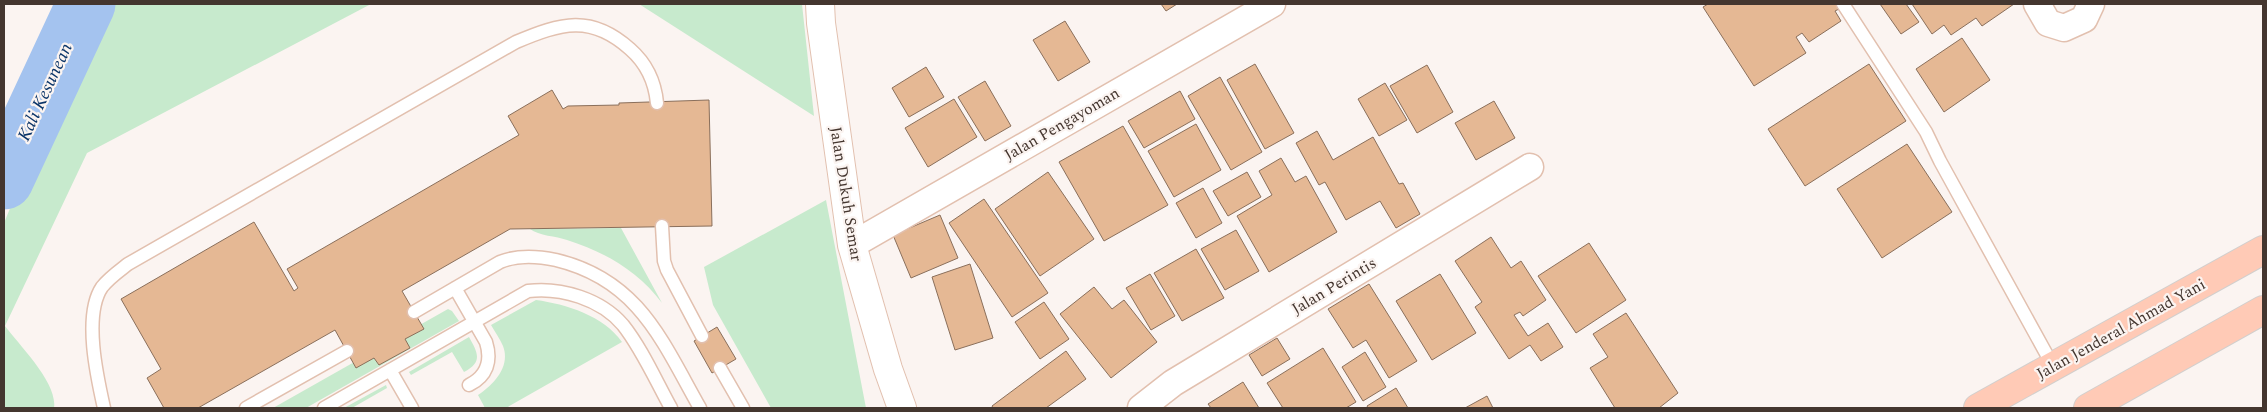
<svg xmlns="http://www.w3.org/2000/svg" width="2267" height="412" font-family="Spectral,serif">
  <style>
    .green { fill: #c7eacd }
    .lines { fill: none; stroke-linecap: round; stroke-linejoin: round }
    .river { stroke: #a4c3ef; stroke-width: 59 }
    .building { fill: #e5b894; stroke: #8a6f5b }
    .service-casing { stroke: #e2c0af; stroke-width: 15 }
    .minor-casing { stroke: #e2c0af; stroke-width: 29 }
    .tertiary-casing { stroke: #e2c0af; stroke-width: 30 }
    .trunk-casing { stroke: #d2cfcd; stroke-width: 30 }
    .service { stroke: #fff; stroke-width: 12 }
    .minor { stroke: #fff; stroke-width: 26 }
    .tertiary { stroke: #fff; stroke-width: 28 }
    .trunk { stroke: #ffcab6; stroke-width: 28 }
    .labels { text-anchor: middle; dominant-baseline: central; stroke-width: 4.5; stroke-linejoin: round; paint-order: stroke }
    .street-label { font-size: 16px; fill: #44362f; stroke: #fbf4f1 }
    .water-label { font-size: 18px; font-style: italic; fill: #0b3569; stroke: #fbf4f1 }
  </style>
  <rect width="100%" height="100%" fill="#fbf4f1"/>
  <path class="green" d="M107,4H371L87,153L5,326C19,345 58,383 54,408H4V223L78,43L92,32Z
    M639,4H802L814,116Z
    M826,200L866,408H771L713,305L704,267Z
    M621,228L662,303C638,271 605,252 567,240C556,236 539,236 530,229Z
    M536,300C566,304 604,316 622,342L506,408H485L478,395C493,385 511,367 503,346C500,339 495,332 491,325Z
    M448,309L452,311L459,321L306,408H273Z
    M469,337C478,353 483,362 464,372L452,352L411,375L409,372Z
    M386,385L387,388L352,408H344Z"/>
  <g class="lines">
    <path class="river" d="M4,180L86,4"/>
  </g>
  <path class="building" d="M1161,4H1177L1166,11Z
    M1708,4H1836L1839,9L1835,11L1841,21L1809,42L1802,33L1796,37L1806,53L1754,86L1703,7Z
    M1880,4H1906L1919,22L1901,34Z
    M1912,4H2014L1982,26L1976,18L1951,35L1944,25L1932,34Z
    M1065,21L1090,62L1058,81L1033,40Z
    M1962,38L1990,80L1944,112L1916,69Z
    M1255,64L1294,133L1265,149L1227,80Z
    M1869,64L1906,121L1805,186L1768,129Z
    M1427,65L1453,112L1417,133L1390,86Z
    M926,67L944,97L909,117L892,88Z
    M1220,77L1262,152L1231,170L1188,96Z
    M985,81L1011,126L985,141L958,97Z
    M1385,83L1407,120L1379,136L1358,99Z
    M552,90L563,109L568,106L619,105V103L709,100L712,226L510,229L402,291L424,329L405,339L410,348L379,365L374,358L356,368L335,330L198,408H164L147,378L161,369L121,299L254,222L294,291L298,288L287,269L519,135L508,116Z
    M1180,91L1195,119L1144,148L1128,121Z
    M954,99L977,137L928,167L905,128Z
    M1494,101L1515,138L1476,160L1455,123Z
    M1196,124L1221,170L1174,197L1148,151Z
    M1123,126L1168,205L1104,241L1059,162Z
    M1317,131L1333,160L1373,137L1399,184L1403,183L1420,214L1396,228L1380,201L1346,220L1325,182L1319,185L1296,143Z
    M1907,144L1952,212L1882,258L1837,189Z
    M1281,158L1295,182L1306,176L1337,232L1269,272L1237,216L1272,195L1259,171Z
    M1048,172L1094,239L1040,276L995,209Z
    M1247,172L1261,197L1228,216L1213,191Z
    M1203,188L1222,223L1196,238L1176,203Z
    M984,199L1048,293L1012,317L949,223Z
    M940,215L958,258L911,278L893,235Z
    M1236,230L1259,271L1225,290L1201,249Z
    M1491,237L1511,268L1521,261L1546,300L1523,316L1520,312L1514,315L1528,336L1548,323L1563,347L1541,361L1530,345L1509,359L1475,307L1482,302L1455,261Z
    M1589,243L1626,300L1576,333L1538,276Z
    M1196,249L1224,298L1182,321L1154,273Z
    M970,264L993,338L955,350L932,277Z
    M1150,274L1175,316L1151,330L1126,288Z
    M1440,274L1476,333L1432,360L1396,301Z
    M1369,284L1417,361L1389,378L1366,340L1353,348L1328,309Z
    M1094,287L1112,309L1124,300L1157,342L1111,378L1060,314Z
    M1044,302L1069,339L1040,359L1015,322Z
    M1626,313L1678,393L1659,408H1615L1590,368L1608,357L1593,334Z
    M717,327L736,359L712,373L694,341Z
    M1277,338L1290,359L1262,376L1249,355Z
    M1323,348L1356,402L1346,408H1283L1267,383Z
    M1066,351L1086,379L1046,408H993L992,406Z
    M1365,352L1386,387L1363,401L1342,367Z
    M1243,382L1259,408H1211L1208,404Z
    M1396,388L1408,408H1368L1367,406Z
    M1487,396L1493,408H1465Z"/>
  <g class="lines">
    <g class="service-casing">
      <path id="service" d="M1843,4L1926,132L1940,161L2053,366
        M662,226L664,261L667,270L702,336
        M455,288L486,342C492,361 487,376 469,385
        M414,312L500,262C517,255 537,256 556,260C639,280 662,341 700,408
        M720,368L743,408
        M390,370L412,408
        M104,408C97,377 83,315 102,287C109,278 119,271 128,264L516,42C561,23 591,14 630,49C646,63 655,82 657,103
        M246,408L347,351
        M324,408L528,291C561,287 601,299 623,325C642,349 656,381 671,408"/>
    </g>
    <g class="minor-casing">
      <path id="minor" d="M2037,4L2048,23L2064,28L2084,19L2091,4
        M852,245L1272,4
        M1141,408L1173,383L1530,167"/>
    </g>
    <g class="tertiary-casing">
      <path id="tertiary" d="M820,4L821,23L852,245L888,369L902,408"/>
    </g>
    <g class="trunk-casing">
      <path id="trunk" d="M1978,408L2263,250
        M2088,408L2263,310"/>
    </g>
    <use href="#service" class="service"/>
    <use href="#minor" class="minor"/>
    <use href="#tertiary" class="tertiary"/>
    <use href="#trunk" class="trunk"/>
  </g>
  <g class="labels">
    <g class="street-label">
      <text transform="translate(1062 124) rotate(-30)">Jalan Pengayoman</text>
      <text transform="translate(846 194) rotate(81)">Jalan Dukuh Semar</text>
      <text transform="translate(1334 286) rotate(-31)">Jalan Perintis</text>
      <text transform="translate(2121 329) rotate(-29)">Jalan Jenderal Ahmad Yani</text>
    </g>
    <g class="water-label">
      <text transform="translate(45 92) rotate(-65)">Kali Kesunean</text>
    </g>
  </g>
  <rect width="2267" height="412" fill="none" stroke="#44362f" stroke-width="10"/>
</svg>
